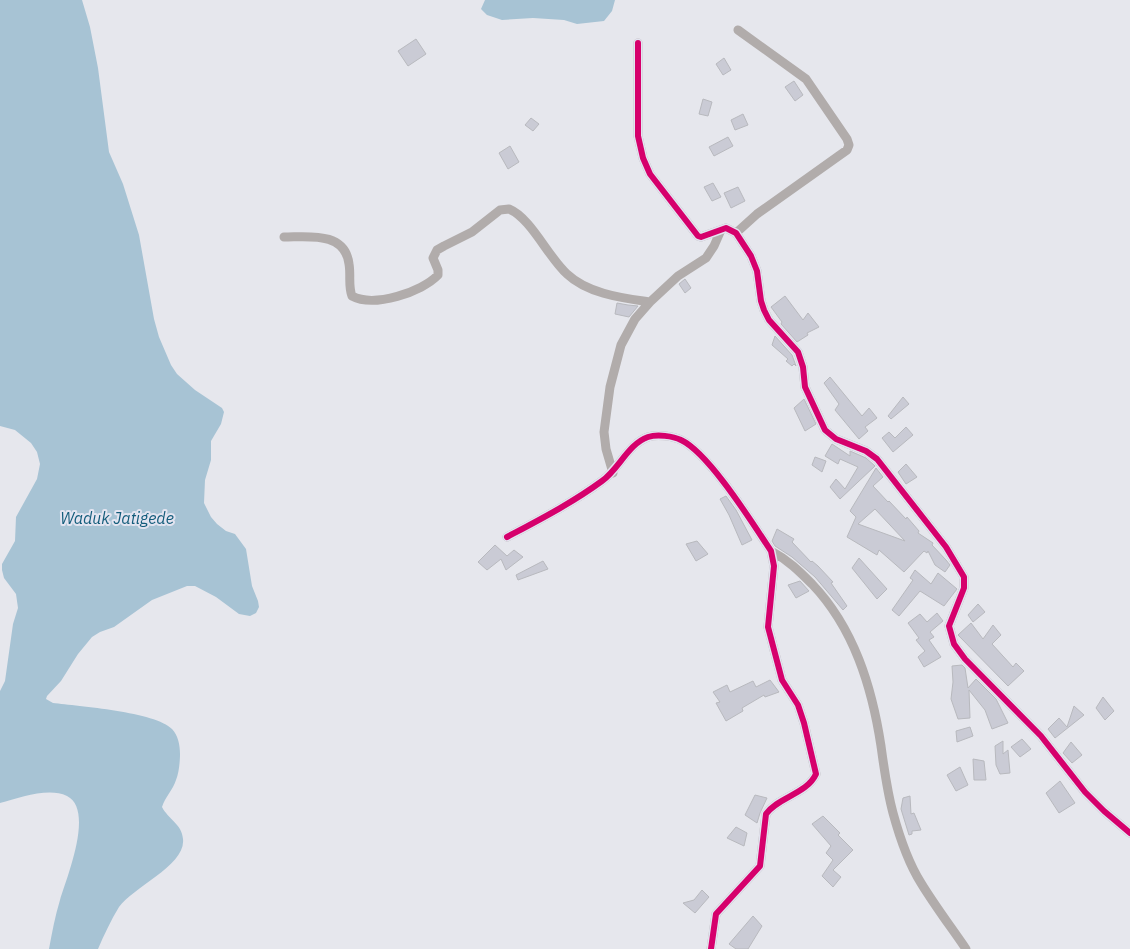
<svg xmlns="http://www.w3.org/2000/svg" width="1130" height="949" font-family="'IBM Plex Sans',sans-serif">
  <style>
    .water { fill: #a7c3d4 }
    .building { fill: #cacbd5; stroke: #b8b9be; fill-rule: evenodd }
    .lines { fill: none; stroke-linecap: round; stroke-linejoin: round }
    .minor { stroke: #b1acab; stroke-width: 9 }
    .cycleway-casing { stroke: #e3e4f0; stroke-width: 9 }
    .cycleway { stroke: #d6006c; stroke-width: 6 }
    .labels { text-anchor: middle; dominant-baseline: central; stroke-width: 4; stroke-linejoin: round; paint-order: stroke }
    .water-label { font-size: 16px; font-style: italic; fill: #135c7b; stroke: #e3e4f0 }
  </style>
  <rect width="100%" height="100%" fill="#e6e7ed"/>
  <path class="water" d="M0,0H82L90,27L98,68L109,152L123,184L139,235L154,319L159,337L171,365L177,374L195,390L222,408L224,412L221,424L211,441V460L205,480L204,503L211,517L217,524L226,531L235,534L246,549L252,586L258,601L259,607L256,613L250,616L239,614L216,597L195,586H187L152,600L114,627L100,632L92,637L78,654L61,681L47,696L46,699L53,703C78,706 156,712 172,729C178,735 180,745 180,754C180,761 179,773 176,780C173,790 165,797 162,807C168,819 182,824 183,839C186,865 133,887 119,907C111,920 104,935 98,949H49C52,933 55,916 60,900C66,879 95,810 67,796C48,787 20,798 0,803V691L5,681L13,624L18,608L16,594L4,578L2,570V564L15,541L16,517L37,479L40,464L37,452L31,443L15,430L0,426Z
    M485,0H615L612,11L604,21L577,24L564,20L533,18L502,20L487,15L481,9Z"/>
  <path class="building" d="M416,39L426,54L408,66L398,51Z
    M724,58L731,70L723,75L716,64Z
    M794,81L803,95L795,101L785,87Z
    M703,99L712,102L708,116L699,114Z
    M743,114L748,125L735,130L731,120Z
    M531,118L539,124L533,131L525,125Z
    M728,137L733,146L714,156L709,147Z
    M510,146L519,162L508,169L499,153Z
    M713,183L721,197L712,201L704,187Z
    M738,187L745,201L731,208L724,193Z
    M685,279L691,288L685,293L679,284Z
    M785,296L803,320L808,313L819,327L807,333L808,335L797,342L781,324L782,322L771,307Z
    M617,303L628,305L638,306L629,317L615,314Z
    M775,336L792,355L796,366L794,364L792,366L786,361L788,359L772,345Z
    M830,377L862,416L869,408L877,418L865,427L868,431L859,439L835,410L839,404L824,383Z
    M903,397L909,404L891,419L888,416Z
    M804,399L816,424L805,431L794,408Z
    M906,427L913,435L893,452L882,438L889,432L895,438Z
    M832,444L850,456V451L866,458L875,466L840,499L830,487L836,479L845,489L858,467L840,459L838,464L825,456Z
    M815,457L826,461L822,472L812,465Z
    M906,464L917,477L906,484L898,472Z
    M876,468L883,477L873,486L888,502L889,501L906,519L907,517L919,531L918,533L933,543L932,545L946,560L950,565L945,572L935,565L928,551L927,553L924,551L904,572L879,550L877,555L847,537L856,517L850,511ZM875,509L905,541L858,524Z
    M726,496L736,510L752,540L742,545L729,515L720,499Z
    M777,529L794,539L792,542L811,562L812,561L818,566L833,582L831,583L847,606L843,610L815,577L792,557L775,546L772,541Z
    M697,541L708,554L696,561L686,544Z
    M495,545L507,556L514,550L523,557L506,570L501,559L487,570L478,562Z
    M859,558L887,589L877,599L852,568Z
    M543,561L548,569L518,580L516,575Z
    M915,570L931,584L938,573L957,589L944,606L920,591L899,616L892,610L913,580L910,578Z
    M800,581L809,591L796,598L788,585Z
    M978,604L985,612L973,622L968,615Z
    M937,613L943,621L930,632L934,637L929,640L941,657L924,667L918,657L925,651L916,640L919,638L908,623L920,614L927,622Z
    M971,623L983,639L993,625L1001,635L992,644L1013,667L1016,663L1024,671L1008,686L958,635Z
    M962,665L965,668L968,688L976,679L996,699L1008,723L992,729L985,710L969,690L970,718L958,719L951,699L953,682L952,666Z
    M770,680L779,692L765,697L764,695L742,708L743,711L726,721L716,703L720,702L713,692L727,685L730,692L753,681L756,687Z
    M1103,697L1114,711L1105,720L1096,708Z
    M1074,706L1084,715L1055,738L1048,729L1059,718L1067,727Z
    M970,727L973,736L957,742L956,731Z
    M1022,739L1031,749L1020,757L1011,747Z
    M1003,741V754L1008,750L1010,773L1000,774L996,765L995,746Z
    M1071,742L1082,755L1072,763L1063,753Z
    M973,759L984,761L986,780H974Z
    M960,767L968,785L956,791L947,775Z
    M1060,781L1075,803L1059,813L1046,793Z
    M755,795L767,798L760,813L757,823L745,815Z
    M910,796L911,814L914,813L921,830L912,831V834L909,835L901,809L903,798Z
    M823,816L840,833L838,835L853,850L833,870L841,877L833,887L822,876L833,860L826,853L831,846L812,824Z
    M736,827L747,833L744,846L727,838Z
    M702,890L709,897L695,913L683,903L694,900Z
    M753,916L762,926L748,949H736L729,944Z"/>
  <g class="lines">
    <path class="minor" d="M638,43V136L643,158L650,174L698,236L701,237L726,228L736,233L751,256L757,271L761,301L764,310L769,320L798,352L803,367L805,387L825,430L836,439L866,451L877,459L946,547L964,577V588L949,626L954,644L965,659L1041,736L1085,792L1104,811L1130,833
      M736,233L757,214L847,150L849,145L847,139L806,79L738,30
      M284,237C308,237 345,231 349,264C351,275 348,286 352,296C374,308 422,292 438,275V270L433,258L437,250L444,246L472,232L500,210L509,209C531,218 548,257 567,274C588,294 623,298 650,302
      M613,473L606,449L604,432L610,387L621,345L635,319L650,302L678,276L706,258L714,246L721,230
      M507,537C539,520 572,503 602,481C619,469 628,444 648,437C657,434 673,436 681,440C709,453 753,524 771,551L774,566L768,627L782,680L798,705L804,723L816,774C807,794 778,797 766,814L760,866L716,914L711,949
      M771,551C788,560 799,571 812,584C854,628 872,687 881,746C884,768 887,791 893,813C899,835 909,864 921,883C935,906 951,927 966,949"/>
    <g class="cycleway-casing">
      <path id="cycleway" d="M638,43V136L643,158L650,174L698,236L701,237L726,228L736,233L751,256L757,271L761,301L764,310L769,320L798,352L803,367L805,387L825,430L836,439L866,451L877,459L946,547L964,577V588L949,626L954,644L965,659L1041,736L1085,792L1104,811L1130,833
        M507,537C539,520 572,503 602,481C619,469 628,444 648,437C657,434 673,436 681,440C709,453 753,524 771,551L774,566L768,627L782,680L798,705L804,723L816,774C807,794 778,797 766,814L760,866L716,914L711,949"/>
    </g>
    <use href="#cycleway" class="cycleway"/>
  </g>
  <g class="labels">
    <g class="water-label">
      <text x="117" y="518">Waduk Jatigede</text>
    </g>
  </g>
</svg>
